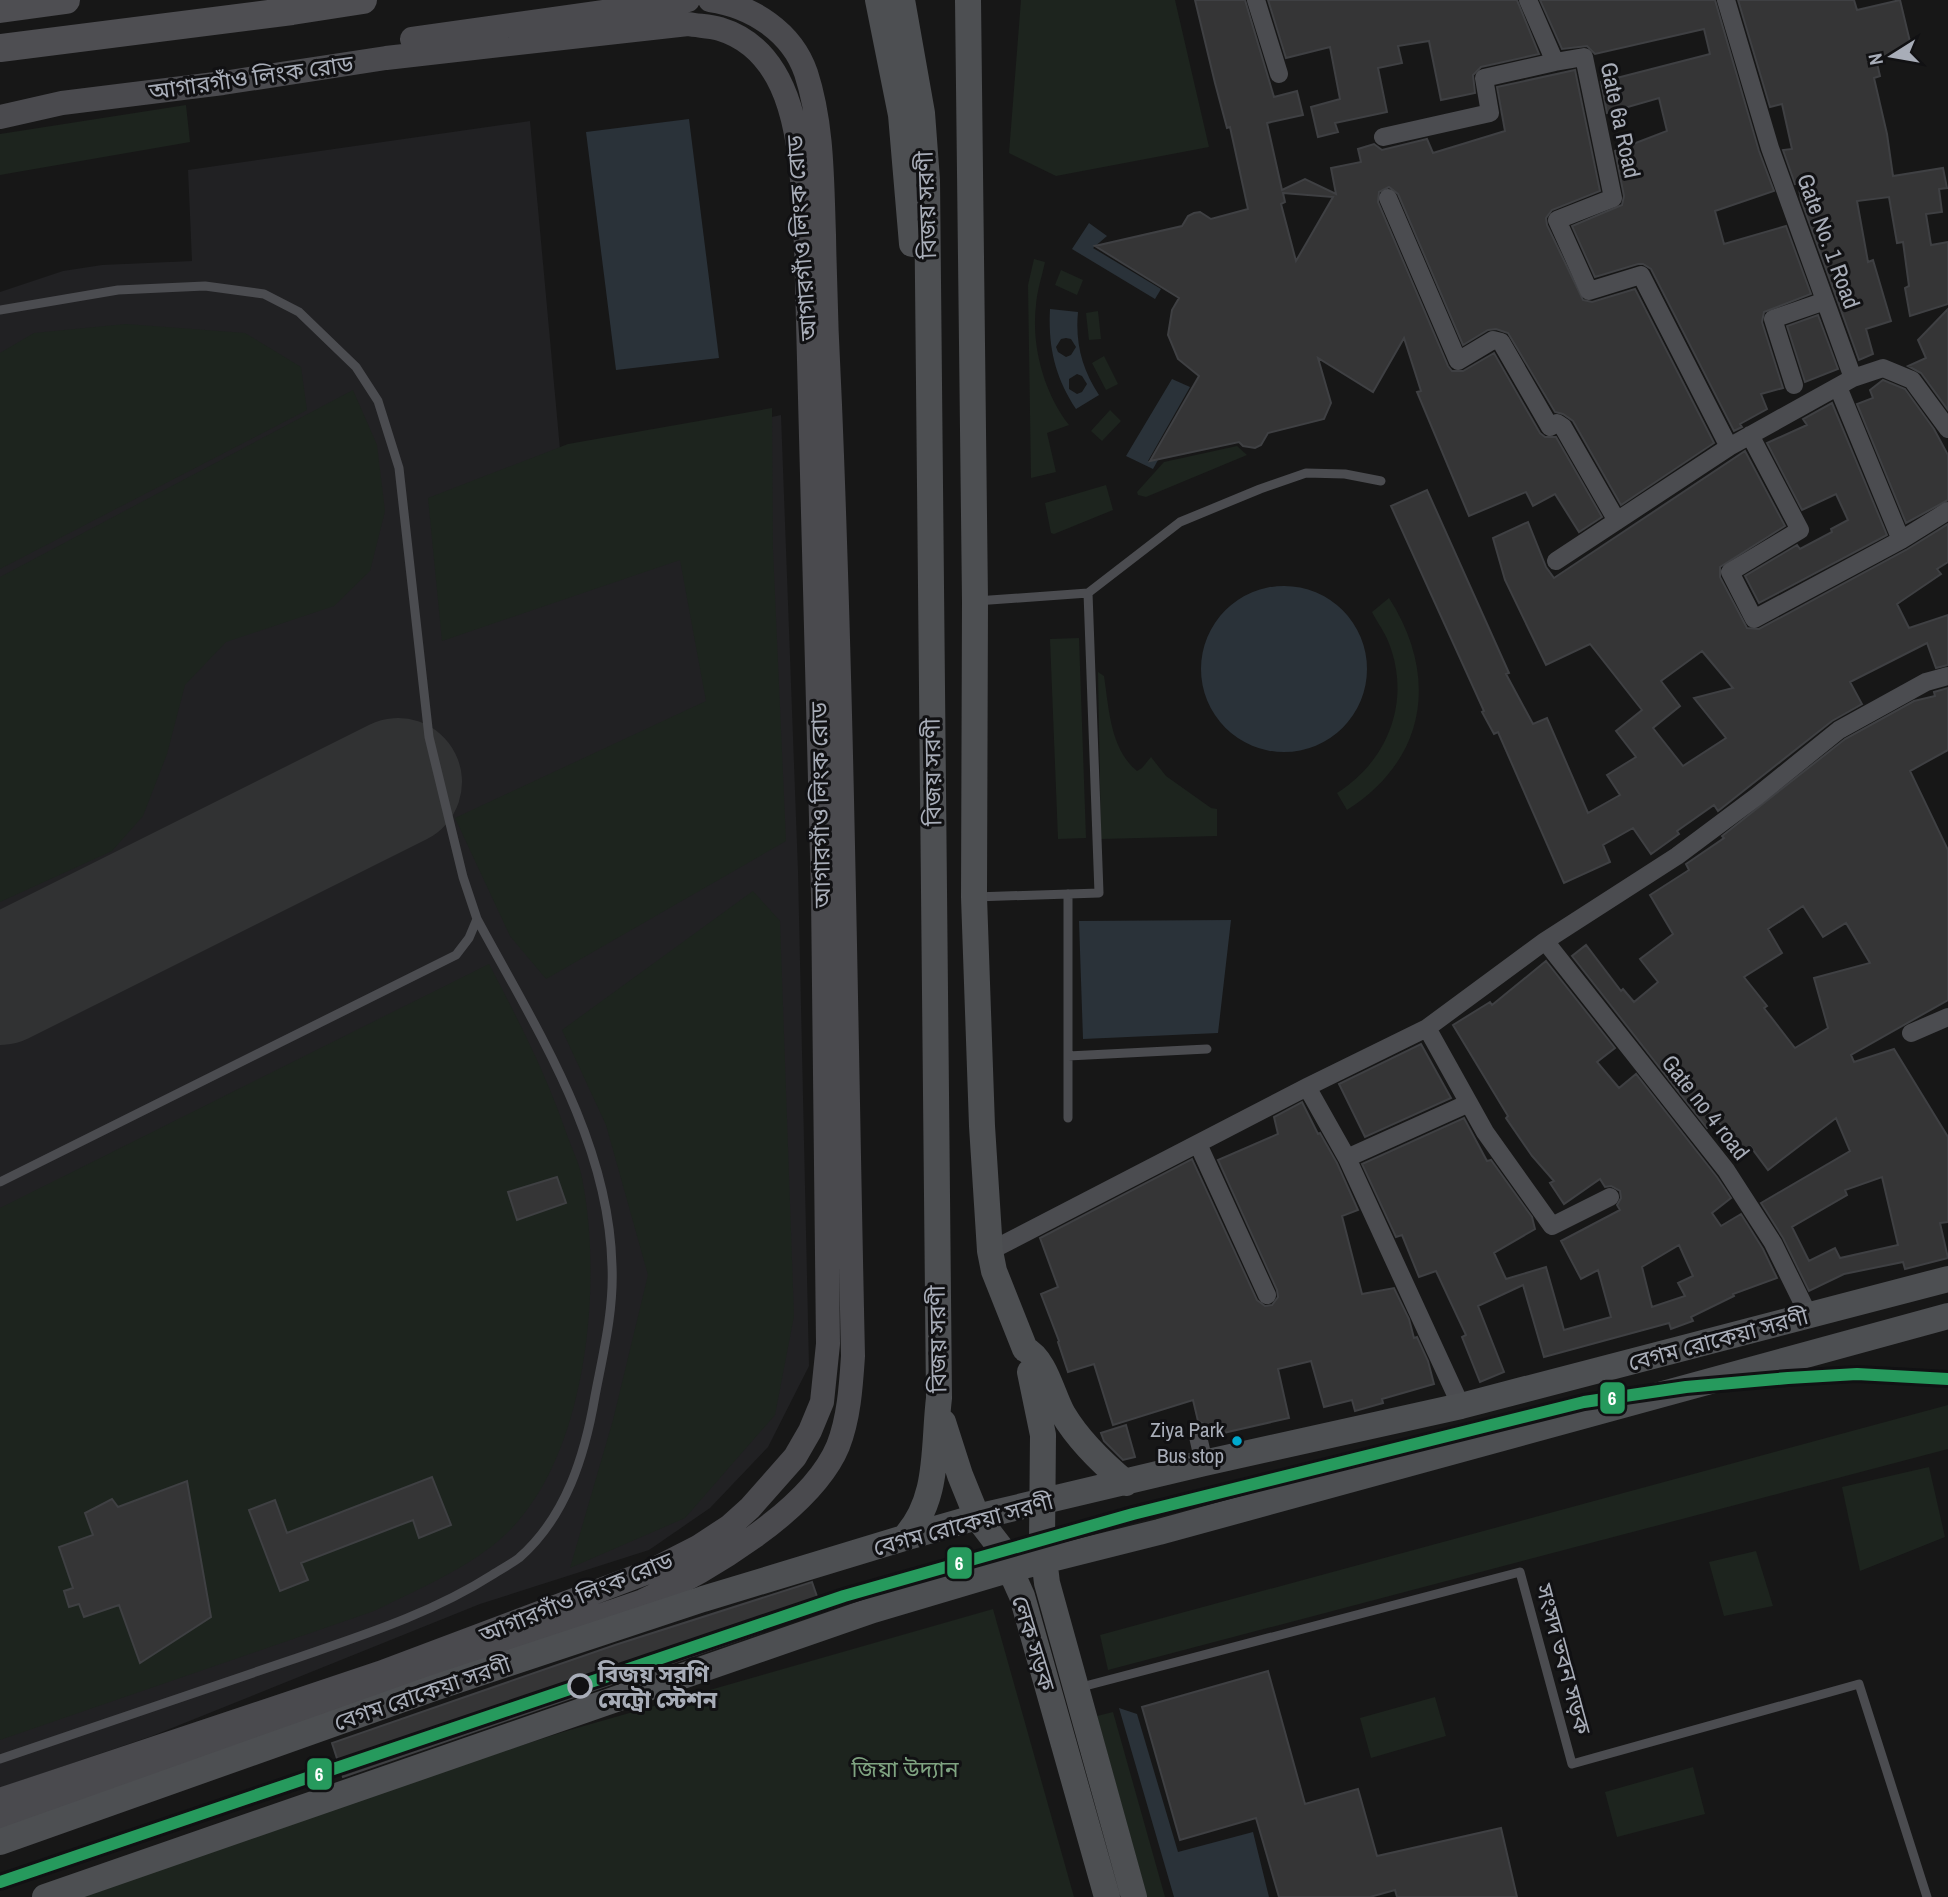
<svg xmlns="http://www.w3.org/2000/svg" width="1948" height="1897" font-family="'Archivo Narrow','Noto Sans Bengali',sans-serif">
  <style>
    .built { fill: #212123 }
    .green { fill: #1d241e }
    .water { fill: #2a3239; fill-rule: evenodd }
    .lines { fill: none; stroke-linecap: round; stroke-linejoin: round }
    .runway { stroke: #313233; stroke-width: 128 }
    .building { fill: #353536; stroke: #3f4043; stroke-width: 2; fill-rule: evenodd }
    .service { stroke: #4b4c50; stroke-width: 9 }
    .minor { stroke: #4b4c50; stroke-width: 18 }
    .secondary { stroke: #4a4a4e; stroke-width: 24 }
    .primary { stroke: #4d4f52; stroke-width: 26 }
    .trunk { stroke: #4e4e52; stroke-width: 28 }
    .metro-1-casing { stroke: #111113; stroke-width: 18 }
    .metro-1 { stroke: #269a5d; stroke-width: 12 }
    .bus-dot { fill: #00a9ce; stroke: #111113; stroke-width: 2.5 }
    .stop-dot { fill: #111113; stroke: #a8adb8; stroke-width: 3.5 }
    .labels { text-anchor: middle; dominant-baseline: central; stroke-width: 6; stroke-linejoin: round; paint-order: stroke }
    .bus-label { font-size: 21px; fill: #a8adb8; stroke: #111113; text-anchor: end }
    .street-label { font-size: 23px; fill: #a8adb8; stroke: #111113 }
    .stop-label { font-size: 23px; font-weight: bold; fill: #a8adb8; stroke: #111113; text-anchor: start }
    .park-label { font-size: 23px; fill: #7fa381; stroke: #111113 }
    .line-badge { stroke: #111113; stroke-width: 2.5 }
    .badge-label { font-size: 19px; text-anchor: middle; font-weight: bold; fill: #fff }
  </style>
  <rect width="100%" height="100%" fill="#171717"/>
  <path class="built" d="M530,121L561,460L781,415L798,871L809,1366L768,1447L710,1508L649,1550L480,1604L152,1736L0,1788V292L63,271L102,265L192,261L188,170Z"/>
  <path class="green" d="M1021,0H1175L1209,147L1056,176L1009,153Z
    M186,105L190,142L0,175V134Z
    M1034,259L1045,262C1042,276 1037,291 1036,305C1031,346 1044,393 1069,425L1047,433L1056,472L1031,478L1028,285Z
    M1061,270L1083,280L1077,295L1055,285Z
    M1098,311L1101,339L1089,340L1086,313Z
    M126,324L245,333L301,367L307,410L0,569V353L34,333Z
    M1104,356L1118,384L1106,390L1092,363Z
    M353,390L377,445L385,511L370,571L334,606L226,642L185,685L167,754L143,816L112,851L0,902V577Z
    M772,408L773,550L786,841L546,979L510,936L455,818L706,701L680,560L442,641L428,498L568,444Z
    M1110,410L1121,421L1102,441L1091,431Z
    M1237,446L1247,455L1146,497L1138,495L1137,492L1164,462Z
    M1106,485L1113,510L1054,534L1051,533L1045,503Z
    M1389,598C1439,676 1427,759 1347,810L1337,793C1389,760 1412,699 1388,641C1384,631 1377,622 1372,612Z
    M1079,638L1086,838L1058,839L1050,639Z
    M1098,672L1104,676C1109,708 1110,749 1137,771L1142,768L1151,757L1166,776L1211,808L1217,809V836L1101,839Z
    M753,891L780,921L794,1316L775,1415L685,1518L570,1568L613,1420L648,1275L606,1125L562,1030Z
    M489,964C518,1019 546,1074 566,1132C571,1147 579,1162 582,1178C603,1282 588,1457 506,1534C470,1568 418,1589 374,1611L0,1740V1208Z
    M1948,1405V1449L1108,1670L1100,1635Z
    M1929,1467L1945,1537L1860,1571L1842,1487Z
    M1756,1551L1773,1606L1724,1616L1709,1562Z
    M993,1609L1074,1897H50L563,1732Z
    M1435,1697L1446,1736L1371,1758L1360,1718Z
    M1113,1712L1165,1897H1147L1097,1716Z
    M1693,1767L1705,1814L1617,1837L1605,1792Z"/>
  <path class="water" d="M689,119L719,358L616,370L586,132Z
    M1089,223L1107,236L1093,248L1161,289L1155,299L1072,249Z
    M1050,309L1078,312C1075,342 1082,370 1099,395L1076,409C1055,377 1048,347 1050,309ZM1066,338L1071,339L1076,347L1071,355L1066,357L1058,352L1056,347L1061,339ZM1077,374L1082,376L1087,384L1082,392L1077,394L1069,389V379Z
    M1172,379L1190,387L1148,461L1158,460L1153,469L1126,456Z
    M1201 669a83 83 0 1 1 166 0a83 83 0 1 1-166 0Z
    M1231,920L1218,1033L1083,1039L1079,921Z
    M1119,1708L1137,1714L1178,1852L1253,1832L1269,1897H1174Z"/>
  <g class="lines">
    <path class="runway" d="M0,981L398,782"/>
  </g>
  <path class="building" d="M1195,0H1245L1274,97L1297,91L1303,115L1267,123L1282,190L1305,179L1336,194L1331,168L1361,162L1358,149L1374,144L1382,150L1427,139L1433,153L1505,131L1497,87L1575,70L1600,191L1552,210L1546,218L1547,225L1583,300L1592,302L1635,289L1714,443L1621,505L1573,421L1563,414L1555,412L1508,333L1496,329L1488,330L1463,345L1398,194L1389,187L1379,192L1378,202L1448,366L1452,371H1463L1494,353L1540,433L1545,437H1556L1602,517L1579,532L1555,494L1533,506L1526,492L1469,516L1417,392L1421,391L1404,338L1373,392L1318,358L1331,403L1324,419L1268,433L1261,445L1255,448L1243,446L1239,442L1150,461L1199,376L1178,359L1168,335L1172,310L1179,298L1095,246L1182,226L1188,216L1194,213L1200,212L1211,219L1248,209L1230,127L1227,128L1215,83ZM1283,193L1333,197L1296,261L1281,204L1285,202Z
    M1268,0H1517L1539,54L1481,67L1473,75L1475,93L1441,100L1429,41L1398,46L1402,63L1378,68L1387,112L1335,123L1338,132L1318,137L1311,107L1340,99L1330,47L1286,58Z
    M1540,0H1715L1759,151L1774,191L1715,211L1724,244L1786,226L1811,294L1764,312L1762,322L1783,388L1761,394L1767,409L1740,424L1742,427L1734,431L1651,269L1643,264H1638L1595,277L1572,226L1622,205L1624,196L1615,151L1667,131L1659,98L1607,113L1601,82L1710,54L1704,29L1595,54L1587,46L1562,49Z
    M1738,0H1854L1857,10L1900,0L1912,50L1876,59L1880,76L1874,78L1887,134L1893,176L1943,168L1947,188L1939,189L1942,212L1926,214L1931,245L1948,242V304L1910,316L1905,288L1909,286L1903,242L1897,243L1889,197L1857,201L1868,262L1873,260L1891,321L1866,329L1873,354L1859,360L1801,200L1798,183L1795,184L1783,150L1792,149L1782,104L1770,107Z
    M1948,309V410L1921,373L1908,366L1926,358L1918,340Z
    M1818,315L1838,369L1805,382L1787,326Z
    M1883,380L1905,389L1934,429L1948,455V500L1906,523L1857,404L1873,398L1870,390Z
    M1832,403L1887,535L1759,603L1745,576L1797,545L1800,549L1832,532L1831,529L1848,520L1836,494L1802,510L1767,443L1807,425L1803,419Z
    M1745,451L1785,526L1720,567V577L1747,628L1759,629L1906,550L1948,524V562L1937,569L1941,574L1897,604L1909,628L1948,615V665L1936,668L1927,643L1850,682L1862,704L1832,721L1718,811L1714,805L1677,831L1679,834L1651,854L1633,828L1603,845L1610,862L1564,883L1498,732L1494,734L1482,712L1484,711L1391,506L1427,490L1509,673L1506,674L1533,724L1547,718L1588,813L1620,795L1607,775L1636,757L1616,731L1642,710L1590,644L1546,665L1505,580L1493,538L1528,522L1546,567L1554,578ZM1702,651L1733,688L1694,698L1726,738L1683,766L1653,728L1680,706L1661,681Z
    M1948,688V750L1910,771L1948,850V1000L1851,1055L1854,1062L1894,1049L1948,1137V1222L1940,1223L1948,1258L1905,1269L1903,1262L1844,1274L1809,1291L1783,1238L1761,1203L1850,1151L1836,1118L1768,1170L1750,1146L1742,1152L1717,1120L1707,1128L1572,956L1586,945L1621,991L1623,989L1634,1002L1658,982L1640,959L1673,934L1650,895L1689,870L1686,864L1724,838L1722,836L1845,739L1914,701L1935,696L1934,692ZM1803,906L1823,937L1846,923L1870,963L1814,978L1828,1028L1795,1048L1764,1008L1767,1006L1744,977L1782,953L1768,929ZM1882,1177L1898,1245L1840,1258L1835,1248L1809,1261L1792,1227L1847,1195L1845,1190Z
    M1546,961L1615,1048L1597,1062L1619,1088L1636,1074L1717,1177L1731,1198L1712,1213L1721,1226L1741,1214L1763,1249L1777,1278L1733,1294L1734,1296L1691,1317L1693,1321L1671,1329L1669,1323L1544,1357L1523,1285L1478,1306L1504,1372L1480,1382L1462,1337L1466,1335L1436,1271L1419,1277L1402,1235L1396,1237L1362,1164L1464,1118L1487,1161L1491,1160L1532,1217L1535,1229L1494,1253L1506,1279L1546,1267L1564,1330L1611,1317L1598,1270L1581,1279L1561,1241L1620,1210L1617,1205L1621,1198L1620,1191L1611,1186L1605,1187L1600,1179L1564,1204L1550,1183L1554,1181L1532,1156L1506,1118L1508,1116L1453,1025L1490,1002L1492,1005ZM1679,1245L1693,1276L1678,1283L1685,1296L1652,1307L1642,1267Z
    M1421,1044L1451,1098L1365,1137L1339,1084Z
    M1302,1102L1318,1134L1320,1133L1337,1163L1358,1210L1342,1216L1362,1294L1394,1288L1409,1319L1414,1338L1417,1337L1428,1361L1434,1384L1382,1399L1383,1403L1355,1411L1352,1400L1324,1407L1311,1361L1278,1369L1289,1418L1210,1436L1206,1425L1198,1421L1193,1400L1113,1425L1094,1364L1068,1372L1058,1342L1059,1341L1041,1294L1058,1287L1040,1238L1192,1159L1257,1300L1265,1306L1272,1305L1278,1297L1277,1290L1218,1160L1278,1134L1274,1117Z
    M557,1177L566,1203L517,1220L508,1192Z
    M1126,1425L1135,1457L1123,1460L1104,1441L1101,1433Z
    M432,1477L451,1525L419,1538L413,1520L301,1563L308,1580L280,1591L249,1510L275,1500L287,1533Z
    M187,1481L211,1617L140,1663L119,1605L84,1617L79,1604L69,1607L64,1591L73,1588L59,1547L93,1535L85,1513L112,1499L118,1507Z
    M812,1582L822,1611L343,1777L332,1743L615,1645Z
    M1268,1671L1305,1804L1358,1789L1377,1856L1501,1828L1517,1897H1397L1395,1890L1370,1897H1279L1256,1818L1180,1840L1142,1707Z"/>
  <g class="lines">
    <path class="service" d="M0,310L118,290L205,286L264,294L299,312L356,367L378,401L399,468L429,737L463,877L477,919L469,938L456,955L0,1182
      M1088,593L1180,522L1260,489L1306,473L1345,474L1381,481
      M1068,894V1118
      M975,897L1099,893L1088,593L976,601
      M1068,1056L1207,1049
      M1089,1685L1520,1572L1572,1764L1859,1684L1927,1897
      M0,1759C97,1726 194,1693 291,1660C360,1636 431,1614 492,1575C501,1569 511,1564 519,1558C566,1517 585,1455 595,1396C603,1354 614,1310 612,1266C609,1139 535,1027 477,919"/>
    <path class="minor" d="M1256,0L1279,74
      M1528,0L1555,62L1584,57L1613,198L1557,220L1589,291L1641,275L1729,447
      M1726,0L1770,148L1853,378L1883,368L1912,380L1948,429
      M1383,137L1490,113L1484,78L1555,62
      M1388,198L1458,361L1493,340L1501,342L1550,427L1557,423L1563,427L1617,521
      M1794,385L1773,319L1825,301
      M1838,387L1901,540
      M1750,435L1800,530L1730,572L1754,619L1901,540L1948,511
      M1556,561L1729,447L1853,378
      M1545,941L1726,1170L1773,1243L1809,1316
      M1427,1028L1485,1132L1552,1226L1610,1197
      M1911,1033L1948,1017
      M1307,1087L1347,1158L1461,1406
      M1198,1144L1267,1295
      M1347,1158L1469,1103
      M990,1251L1307,1087L1427,1028L1545,941L1677,856L1756,797L1839,730L1926,682L1948,676
      M1197,1432L1204,1463"/>
    <path class="secondary" d="M412,39L688,0
      M0,117L62,103L223,83L386,58L688,24C699,26 710,26 720,29C805,55 801,173 806,245L823,895L828,1344L822,1402L810,1431L795,1457L750,1508L730,1526L698,1547L651,1571L380,1673L0,1800
      M0,1822L643,1601C704,1573 811,1511 838,1446C849,1418 851,1386 853,1356C846,1039 843,722 830,405C827,349 825,292 824,235C822,182 823,125 806,73C792,32 752,6 710,0"/>
    <path class="primary" d="M878,0L901,115L912,244
      M902,0L922,113L927,180L939,1398C933,1447 940,1500 904,1538
      M968,0L975,601L974,897L982,1126L990,1251L994,1271L1025,1349C1046,1360 1052,1395 1063,1414C1079,1441 1102,1463 1126,1483
      M1030,1372L1043,1435L1042,1542L1047,1583L1134,1897
      M943,1422L960,1475L977,1517L1000,1547L1022,1596L1107,1897
      M0,1842L434,1688L703,1599L904,1538L977,1517L1204,1463L1461,1406L1948,1279
      M45,1897L873,1610L1011,1569L1159,1532L1948,1316"/>
    <path class="trunk" d="M0,9L66,0
      M0,48L292,11L363,0"/>
    <g class="metro-1-casing">
      <path id="metro-1" d="M0,1882L844,1596L1133,1514L1584,1402L1686,1387L1788,1378L1857,1374L1948,1379"/>
    </g>
    <use href="#metro-1" class="metro-1"/>
  </g>
  <circle class="bus-dot" cx="1237" cy="1441" r="6"/>
  <circle class="stop-dot" cx="580" cy="1686" r="11"/>
  <g class="labels">
    <g class="bus-label">
      <text x="1224" y="1429">Ziya Park<tspan x="1224" dy="26">Bus stop</tspan></text>
    </g>
    <g class="street-label">
      <text transform="translate(251 77) rotate(-8)">আগারগাঁও লিংক রোড</text>
      <text transform="translate(1621 120) rotate(78)">Gate 6a Road</text>
      <text transform="translate(926 205) rotate(-92)">বিজয় সরণী</text>
      <text transform="translate(801 238) rotate(-94)">আগারগাঁও লিংক রোড</text>
      <text transform="translate(1829 241) rotate(70)">Gate No. 1 Road</text>
      <text transform="translate(932 772) rotate(-91)">বিজয় সরণী</text>
      <text transform="translate(820 805) rotate(-91)">আগারগাঁও লিংক রোড</text>
      <text transform="translate(1706 1107) rotate(52)">Gate no 4 road</text>
      <text transform="translate(937 1339) rotate(-91)">বিজয় সরণী</text>
      <text transform="translate(1718 1339) rotate(-15)">বেগম রোকেয়া সরণী</text>
      <text transform="translate(963 1524) rotate(-15)">বেগম রোকেয়া সরণী</text>
      <text transform="translate(576 1597) rotate(-22)">আগারগাঁও লিংক রোড</text>
      <text transform="translate(1034 1643) rotate(73)">লেক সড়ক</text>
      <text transform="translate(1564 1659) rotate(75)">সংসদ ভবন সড়ক</text>
      <text transform="translate(422 1693) rotate(-19)">বেগম রোকেয়া সরণী</text>
    </g>
    <g class="stop-label">
      <text x="598" y="1673">বিজয় সরণি<tspan x="598" dy="26">মেট্রো স্টেশন</tspan></text>
    </g>
    <g class="park-label">
      <text x="905" y="1768">জিয়া উদ্যান</text>
    </g>
  </g>
  <g class="line-badge">
    <rect x="1599" y="1381" width="27" height="34" rx="7" fill="#269a5d"/>
    <rect x="946" y="1546" width="27" height="34" rx="7" fill="#269a5d"/>
    <rect x="306" y="1757" width="27" height="34" rx="7" fill="#269a5d"/>
  </g>
  <g class="badge-label">
    <text x="1612" y="1405">6</text>
    <text x="959" y="1570">6</text>
    <text x="319" y="1781">6</text>
  </g>
  <g transform="translate(1892 56) rotate(259)" stroke="#111113" stroke-width="5" paint-order="stroke">
  <path d="M0-5L12 26L0 18L-12 26Z" fill="#a8adb8"/>
  <text y="-10" font-size="19" font-weight="bold" text-anchor="middle" fill="#a8adb8">N</text>
  </g>
</svg>
